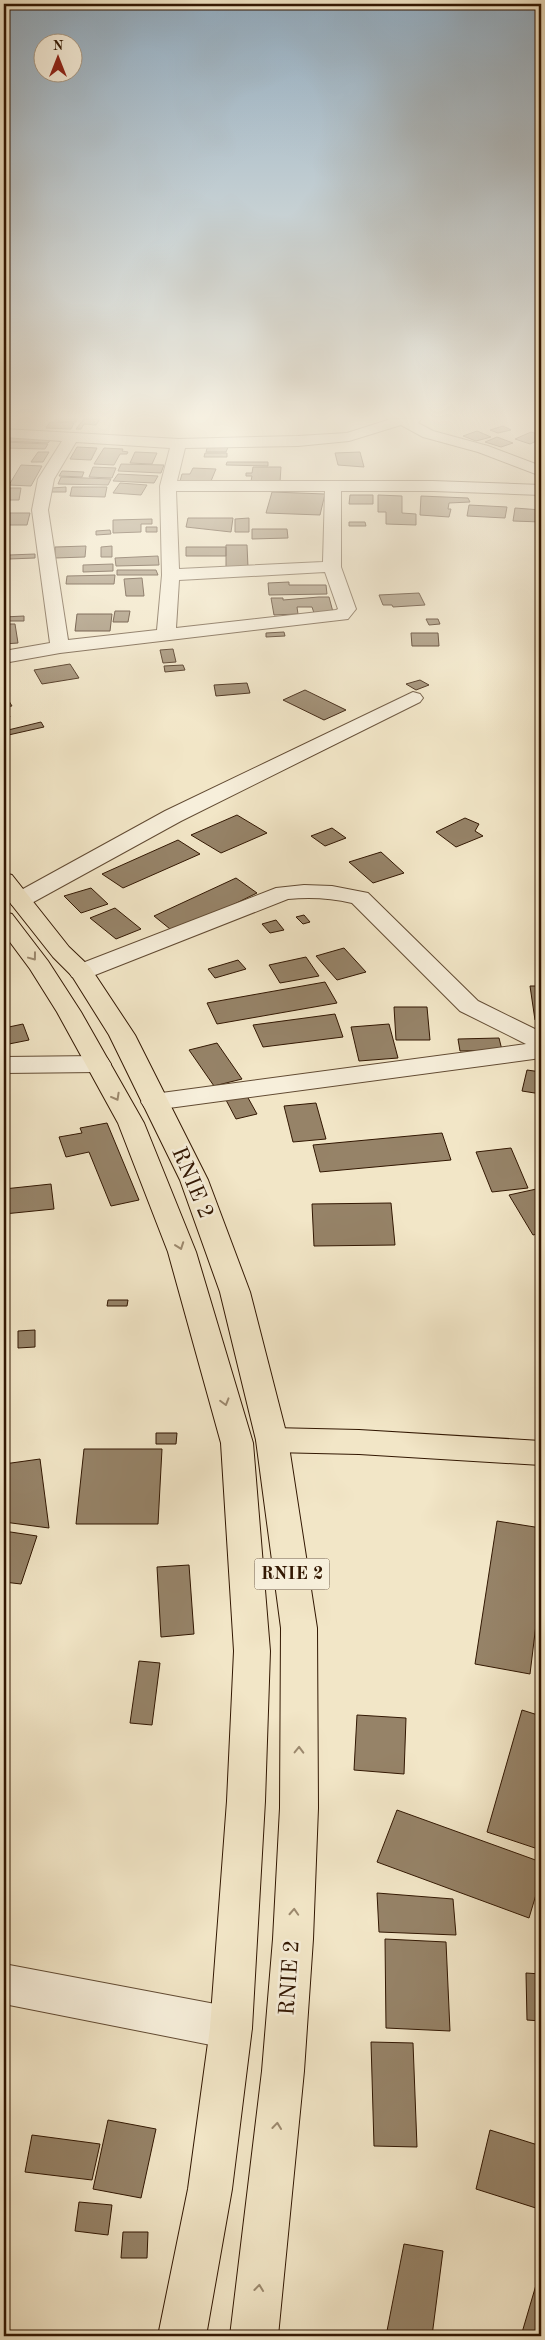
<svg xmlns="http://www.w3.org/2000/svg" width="545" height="2340" font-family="'Old Standard TT',serif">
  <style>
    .building { fill: #968368; stroke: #321702 }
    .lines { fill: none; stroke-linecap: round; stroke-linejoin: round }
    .minor-casing { stroke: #624b33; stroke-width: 2 }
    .major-casing { stroke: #321702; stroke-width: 2 }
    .highway-casing { stroke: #321702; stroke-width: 2 }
    .minor { fill: #f7efdb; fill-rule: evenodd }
    .major { fill: #f2e6c7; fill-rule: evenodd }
    .highway { fill: #f2e6c7; fill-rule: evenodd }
    .oneway { stroke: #9c896e }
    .labels { text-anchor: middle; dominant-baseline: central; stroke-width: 5; stroke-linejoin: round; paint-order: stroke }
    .shield { fill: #f7efdb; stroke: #6d5843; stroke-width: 1 }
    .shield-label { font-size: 18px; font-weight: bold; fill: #321702 }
    .near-street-label { font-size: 22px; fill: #321702; stroke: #f7efdb }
  </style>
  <rect width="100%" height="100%" fill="#f2e6c7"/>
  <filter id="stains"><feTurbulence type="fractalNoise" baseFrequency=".004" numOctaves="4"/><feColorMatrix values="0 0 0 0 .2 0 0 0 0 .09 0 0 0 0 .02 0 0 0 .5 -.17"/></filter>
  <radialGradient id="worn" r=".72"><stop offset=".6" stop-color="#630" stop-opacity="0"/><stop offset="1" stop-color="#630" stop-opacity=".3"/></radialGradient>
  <path class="building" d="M56,419H77L76,422L55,421Z
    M84,419H100L96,425L84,424L81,429H76Z
    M50,422L74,423L71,429L46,428Z
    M503,426L511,430L498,433L490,430Z
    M477,431L491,437L476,441L463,436Z
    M531,432L541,435V439L530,444L515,439Z
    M4,437L51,439L48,443L4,441Z
    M497,437L513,443L501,447L485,442Z
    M4,442L48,444L45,449L4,448Z
    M208,445H229L226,452H206Z
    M77,447L97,448L91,460L70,459Z
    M104,448L123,449L122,451L128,452L127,454H120L114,465L94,464Z
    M38,452H49L43,462H31Z
    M135,452L157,453L152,464L130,463Z
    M360,452L364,467L338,465L335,453Z
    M205,453H227V457H204Z
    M227,462H268V466L226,465Z
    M121,464L164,465L161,473L118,471Z
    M21,465L42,466L31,486L9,485Z
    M93,467L116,468L112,478L89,477Z
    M253,467H281L280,482L251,481L252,476H246V473H252Z
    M193,468L216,469L211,481H180L182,474H190Z
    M62,471L84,472L82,477L59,476Z
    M118,474L158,476L154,483L113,481Z
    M61,477L111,479L108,485L58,484Z
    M120,483L147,485L141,495L113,493Z
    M66,487V492H52V488Z
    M72,487H107L105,497L70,496Z
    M4,488H21L19,500H4Z
    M272,492L325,494L320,515L266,513Z
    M350,495H373V504H349Z
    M378,495L402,496V513L416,514V525L386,524V512H378Z
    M421,496L468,498L470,502L449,503L448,509H451L449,517L420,515Z
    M469,505L507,507L505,518L467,516Z
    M515,508L541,510V522L513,521Z
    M4,513H30L27,525H4Z
    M188,518H233L231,532L186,527Z
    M249,518V532H235V519Z
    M152,519V524H141V532L113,533V520Z
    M349,522H365L366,526H349Z
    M146,527H157V532H146Z
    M252,529H287L288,538L252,539Z
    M110,530L111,534L96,535V531Z
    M226,545H247L248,567H226Z
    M86,546L85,557L55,558V547Z
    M112,546V557H101V547Z
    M186,547H226V556H186Z
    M35,554V558L9,559V555Z
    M158,556L159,565L116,566L115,558Z
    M113,564V571L83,572V565Z
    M117,570H156L158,575H117Z
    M115,575L114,584H66L67,576Z
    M142,578L144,596H126L124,579Z
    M289,582V585H326L327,594L269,595L268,583Z
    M419,593L425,605L393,607L392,605H383L379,595Z
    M319,597H329L333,612L314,613L312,607H297L298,614L274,615L271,598H283V600Z
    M115,611H130L128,622H113Z
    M77,614H112L110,631H75Z
    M24,616V621H4V617Z
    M426,619H438L440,624L429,625Z
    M4,624H15L18,643L4,644Z
    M284,632L285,636L266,637V633Z
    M411,633H438L439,646H412Z
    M173,649L176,662L163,663L160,650Z
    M70,664L79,678L42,684L34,670Z
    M183,665L185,670L165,672L164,666Z
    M420,680L429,685L416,690L406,684Z
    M247,683L250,693L216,696L214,685Z
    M305,690L346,710L324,720L283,700Z
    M4,693L12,706L5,707L10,717L4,718Z
    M41,722L44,727L4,736V731Z
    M237,815L267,833L221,853L191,835Z
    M465,818L479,824L475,831L483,836L456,847L436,832Z
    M332,828L346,838L325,846L311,836Z
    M178,840L200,854L123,888L102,874Z
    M381,852L404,873L373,883L349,862Z
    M236,878L257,893L175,933L154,916Z
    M91,888L108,904L81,913L64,896Z
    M115,908L141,929L116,939L90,918Z
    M304,915L310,922L303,924L296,917Z
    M276,920L284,930L270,933L262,924Z
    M344,948L366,972L337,980L316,956Z
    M306,957L319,976L280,983L269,965Z
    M238,960L246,969L215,978L208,969Z
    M325,982L337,1003L217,1024L207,1003Z
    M530,986H541V1020H535Z
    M394,1007H427L430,1040H396Z
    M335,1014L343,1037L263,1047L253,1025Z
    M23,1024L29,1040L4,1045V1028Z
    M389,1024L398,1058L359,1061L351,1027Z
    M499,1038L502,1050L460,1051L458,1039Z
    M217,1043L242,1079L214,1086L189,1050Z
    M527,1070L541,1072V1094L522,1091Z
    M247,1096L257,1114L236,1119L226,1100Z
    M316,1103L326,1139L293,1142L284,1106Z
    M107,1123L139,1200L111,1206L89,1152L66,1157L59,1137L82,1133L80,1128Z
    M442,1133L451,1160L320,1172L313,1145Z
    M511,1148L528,1188L492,1192L476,1152Z
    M51,1184L54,1209L4,1214V1189Z
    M541,1188V1233L533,1235L509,1195Z
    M391,1203L395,1245L314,1246L312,1204Z
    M108,1300H128L127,1306H107Z
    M35,1330V1347L18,1348V1331Z
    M156,1433H177L176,1444H156Z
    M84,1449H162L158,1524H76Z
    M40,1459L49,1528L4,1522V1464Z
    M497,1521L541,1528V1583L530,1674L475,1664Z
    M4,1531L37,1536L21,1584L4,1582Z
    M189,1565L194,1634L161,1637L157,1567Z
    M139,1661L160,1663L152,1725L130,1723Z
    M522,1710L541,1716V1850L487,1832Z
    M357,1715L406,1718L404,1774L354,1770Z
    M397,1810L541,1862V1878L529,1918L377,1862Z
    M377,1893L453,1899L456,1935L379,1932Z
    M385,1939L446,1942L450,2031L386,2028Z
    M526,1973L541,1974V2021L527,2020Z
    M371,2042L413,2043L417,2147L374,2146Z
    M108,2120L156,2129L141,2198L93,2189Z
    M490,2130L541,2146V2198L539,2209L476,2189Z
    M32,2135L100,2144L92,2180L25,2172Z
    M79,2202L112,2205L108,2235L75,2231Z
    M123,2232H148L147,2258H121Z
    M404,2244L443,2251L432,2336H386Z
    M541,2268V2336H521Z"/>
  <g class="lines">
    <g class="minor-casing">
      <path id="minor" d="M391,419H421L418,423L433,431L488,446L541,466V476L478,452L423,437L401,425L349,441L298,446L185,448L177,481H433L541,485V495L433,491H341V567L356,609L348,619L60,653L4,663V651L50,643L32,510L38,479L62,441L4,437V429L179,439L298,436L347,433ZM76,442L170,448L160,486L162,575L157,630L68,640L48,510L54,479ZM176,491H325L323,562L179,569ZM325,572L338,609L336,610L176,628L179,580Z
        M413,692L420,694L423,698L420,702L181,821L28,905L20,907L12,905L9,900L12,895L165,811Z
        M304,885L332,886L368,893L478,1001L541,1032V1058L154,1110L145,1108L141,1102L145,1096L154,1094L526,1044L460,1011L352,903C331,898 310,897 288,899L90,977L81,979L72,977L69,972L72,967L276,888Z
        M98,1056L107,1058L111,1064L107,1070L98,1072L4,1073V1057Z
        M4,1964L231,2007L246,2013L252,2028L246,2043L231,2049L4,2004Z"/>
    </g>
    <g class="major-casing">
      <path id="major" d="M272,1428L359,1430L541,1441V1465L359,1454L272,1452L261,1449L256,1440L261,1431Z"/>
    </g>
    <g class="highway-casing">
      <path id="highway" d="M4,873L12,875L69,947L90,967L135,1035L208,1180L250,1292L288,1440L317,1628L318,1808L313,1939L304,2071L278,2336H230L262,2071L273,1939L280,1808L281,1628L256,1440L220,1292L180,1180L109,1035L72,976L53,957L4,895Z
        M4,912L12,914L48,961L81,1012L144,1123L196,1252L253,1443L270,1651L265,1801L252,2028L232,2189L206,2336H158L188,2189L210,2028L227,1801L234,1651L221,1443L168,1252L118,1123L57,1012L30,969L4,934Z"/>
    </g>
    <use href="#minor" class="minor"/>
    <use href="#major" class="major"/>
    <use href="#highway" class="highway"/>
  </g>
  <defs><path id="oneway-chevron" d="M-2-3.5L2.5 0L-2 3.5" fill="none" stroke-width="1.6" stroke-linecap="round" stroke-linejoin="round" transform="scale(1.25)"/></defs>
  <g class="oneway">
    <use href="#oneway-chevron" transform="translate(33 957) rotate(53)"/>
    <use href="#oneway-chevron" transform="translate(116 1097) rotate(61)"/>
    <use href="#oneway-chevron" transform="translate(180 1246) rotate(70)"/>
    <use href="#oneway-chevron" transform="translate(225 1402) rotate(74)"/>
    <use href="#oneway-chevron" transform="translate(299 1750) rotate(-89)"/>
    <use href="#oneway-chevron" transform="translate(294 1912) rotate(-87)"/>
    <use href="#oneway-chevron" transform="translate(277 2126) rotate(-84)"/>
    <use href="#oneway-chevron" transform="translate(259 2288) rotate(-84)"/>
  </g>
  <linearGradient id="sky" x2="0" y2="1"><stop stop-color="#92acc0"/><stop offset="0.56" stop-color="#f9f4e6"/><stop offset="1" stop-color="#f9f4e6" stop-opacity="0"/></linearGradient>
  <rect width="545" height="746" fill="url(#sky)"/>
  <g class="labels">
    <rect class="shield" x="254.5" y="1558.5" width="75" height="31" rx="4"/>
    <g class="shield-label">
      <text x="292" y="1574">RNIE 2</text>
    </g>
    <g class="near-street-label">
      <text transform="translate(192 1183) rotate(67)">RNIE 2</text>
      <text transform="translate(290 1978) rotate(-86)">RNIE 2</text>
    </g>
  </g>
  <rect width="545" height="2340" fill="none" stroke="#f2e6c7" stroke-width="20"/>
  <rect x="5" y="5" width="535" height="2330" fill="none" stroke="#321702" stroke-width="2.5"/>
  <rect x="10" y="10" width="525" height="2320" fill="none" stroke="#321702"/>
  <g transform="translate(58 58)"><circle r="24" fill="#f7efdb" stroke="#a89984"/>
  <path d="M0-4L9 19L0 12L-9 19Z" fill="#8f2418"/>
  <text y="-8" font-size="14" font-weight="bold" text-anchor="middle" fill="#321702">N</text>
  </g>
  <rect width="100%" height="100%" filter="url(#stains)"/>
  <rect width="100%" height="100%" fill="url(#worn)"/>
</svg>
